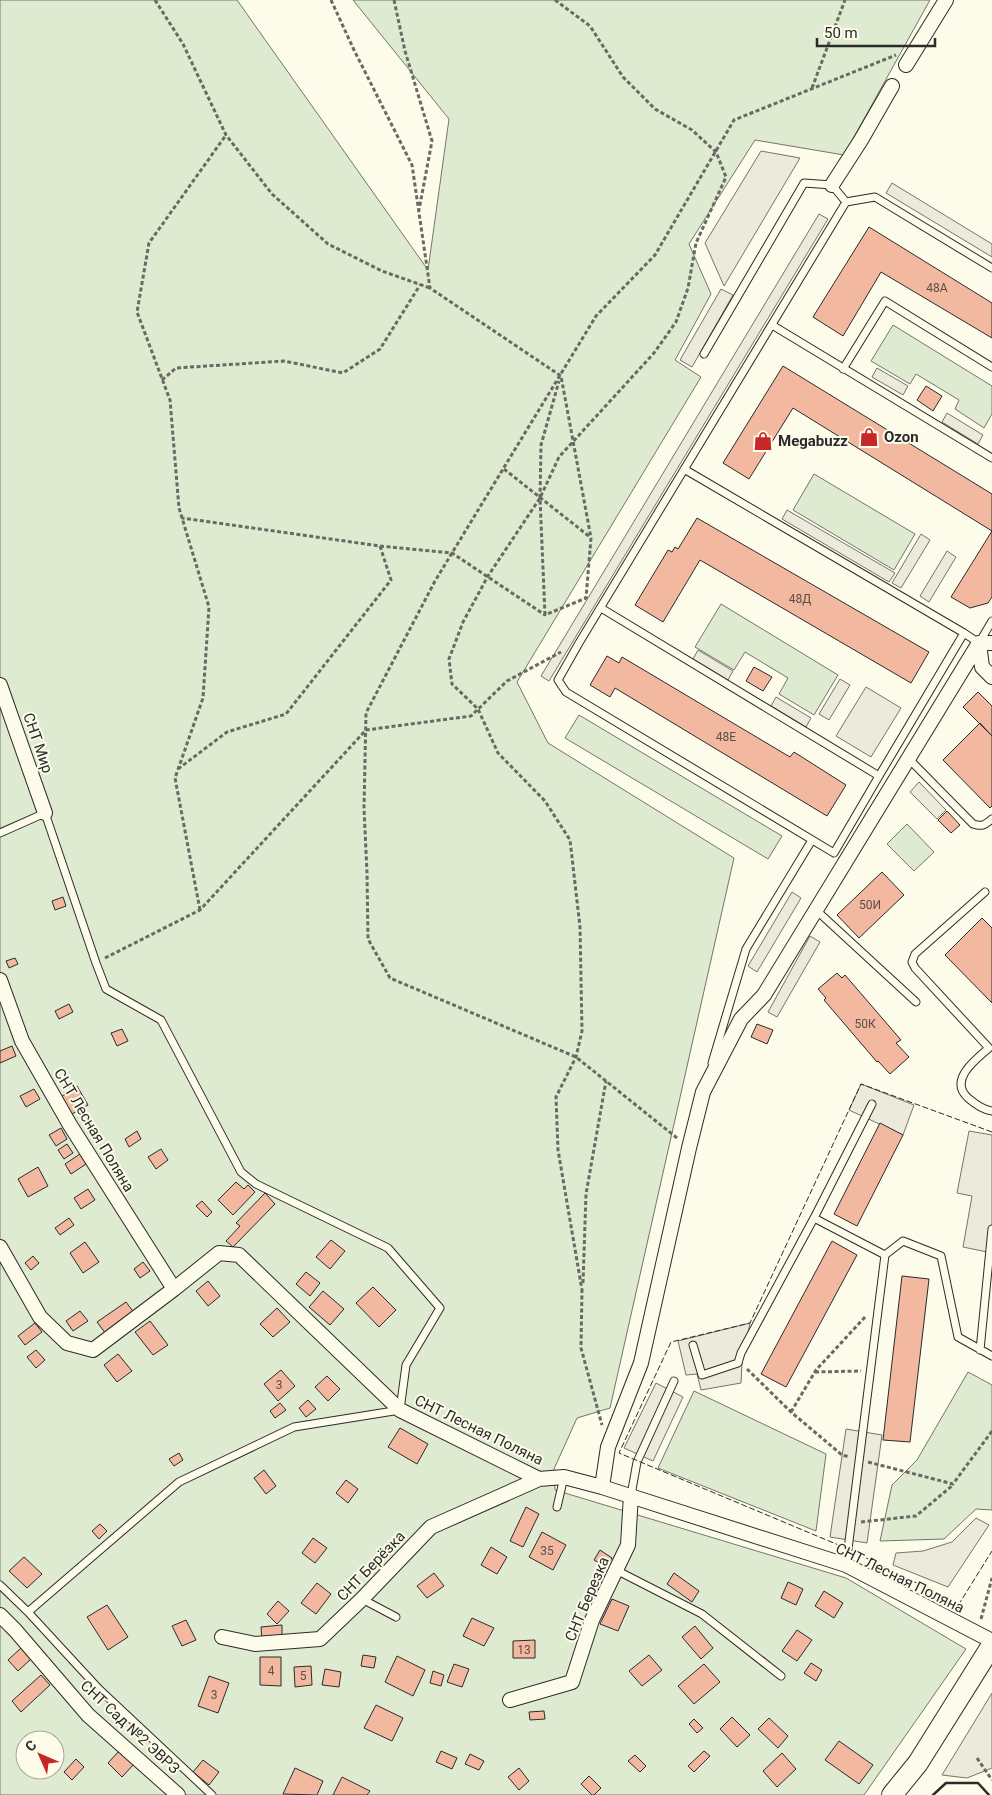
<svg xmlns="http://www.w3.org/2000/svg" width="992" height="1795" font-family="Roboto,sans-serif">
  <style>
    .green { fill: #deebd1; stroke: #74746e; fill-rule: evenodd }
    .parking { fill: #eceadb; stroke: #74746e }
    .building { fill: #f2b8a0; stroke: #2b2b2b }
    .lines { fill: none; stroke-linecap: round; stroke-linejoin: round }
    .service-casing { stroke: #2b2b2b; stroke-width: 9 }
    .minor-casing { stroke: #2b2b2b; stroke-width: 16 }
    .secondary-casing { stroke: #2b2b2b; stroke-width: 22 }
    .path { stroke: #6a6964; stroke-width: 3; stroke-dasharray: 4 2.5; stroke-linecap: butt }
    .service { stroke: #fdfbea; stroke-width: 7 }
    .minor { stroke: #fdfbea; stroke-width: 14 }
    .secondary { stroke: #fdfbea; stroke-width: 20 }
    .fence { stroke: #2b2b2b; stroke-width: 1; stroke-dasharray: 6 2.5; stroke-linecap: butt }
    .wall { stroke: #2b2b2b; stroke-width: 2.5 }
    .labels { text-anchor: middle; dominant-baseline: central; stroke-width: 4; stroke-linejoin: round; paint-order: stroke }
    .number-label { font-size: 12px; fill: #5d4e48 }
    .poi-label { font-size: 15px; font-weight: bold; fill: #2b2b2b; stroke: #fdfbea; text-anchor: start }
    .street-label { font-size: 15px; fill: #2b2b2b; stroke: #fdfbea }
  </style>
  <rect width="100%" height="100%" fill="#fdfbea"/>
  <path class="green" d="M0,0H237L428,270L449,119L353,0H930L844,155L755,140L689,244L711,294L675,360L701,377L517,682L548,743L734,858L610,1408L577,1418L554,1469L555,1490L846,1578L966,1649L864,1795H0ZM25,1740H55V1770H25Z
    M893,325L992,386V414L984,428L955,409L959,400L916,374L910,384L871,361Z
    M814,474L915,534L894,570L793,510Z
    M721,604L838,675L814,715L779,694L788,678L745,652L734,670L695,647Z
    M579,715L782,836L768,859L565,738Z
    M907,824L934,852L914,871L887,844Z
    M968,1372L992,1385V1510L976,1509L944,1539L880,1541L892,1485L917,1460Z
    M694,1391L826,1454L816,1531L658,1468Z"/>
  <path class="parking" d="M761,151L800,158L724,286L705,243Z
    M892,183L992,244V257L886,193Z
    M819,214L828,219L549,681L541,676Z
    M721,289L733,295L692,367L680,360Z
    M877,368L908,386L903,395L872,377Z
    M947,413L983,435L978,444L942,422Z
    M787,510L895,573L889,582L782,519Z
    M921,534L930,540L901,588L892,583Z
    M947,551L956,557L929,602L920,596Z
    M698,650L733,671L728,680L693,659Z
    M840,679L850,685L829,720L819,714Z
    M866,687L901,708L871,757L836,736Z
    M776,697L811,718L806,727L771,706Z
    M919,782L946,810L937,819L910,792Z
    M792,892L801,898L757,972L748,966Z
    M810,936L820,942L777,1017L768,1012Z
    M861,1084L914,1105L903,1135L849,1110Z
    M969,1131L992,1135V1253L963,1247L972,1196L957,1193Z
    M750,1323L742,1363L741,1383L701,1390L697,1374L686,1375L678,1341Z
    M656,1383L683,1397L653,1461L624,1448Z
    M846,1429L882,1435L867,1543L830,1537Z
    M976,1518L989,1525L948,1587L893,1565L896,1553L923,1551L952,1542Z
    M992,1693V1768L967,1778L942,1775Z"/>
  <path class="building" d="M869,227L992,303V338L881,272L843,336L813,317Z
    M783,366L992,494V531L793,408L749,479L723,463Z
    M926,386L942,396L933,411L917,400Z
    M697,518L929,652L911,683L700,560L663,622L635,605L668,550L672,552L675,547L678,549Z
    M992,531V597L988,603L970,608L951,597Z
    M607,656L619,663L622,657L790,757L794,752L846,785L827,816L615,688L610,697L590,685Z
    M754,667L772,677L763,691L746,681Z
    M978,692L992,706V736L963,707Z
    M980,723L992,736V806L990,808L943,760Z
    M947,811L960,825L951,833L938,820Z
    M882,872L904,895L859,938L837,915Z
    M63,897L66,906L55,910L52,901Z
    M982,918L992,928V1003L945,955Z
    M15,958L18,964L9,968L6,961Z
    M837,973L842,978L845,975L901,1040L896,1043L909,1057L890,1074L878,1061L877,1062L824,1000L826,998L818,989Z
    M69,1004L73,1012L59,1019L55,1011Z
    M757,1024L773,1030L767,1044L751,1037Z
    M122,1029L128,1041L117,1046L111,1033Z
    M12,1046L16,1056L0,1063V1051Z
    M77,1086L88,1105L72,1114L61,1097Z
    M34,1089L40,1099L26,1107L20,1096Z
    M880,1123L903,1135L857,1226L834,1214Z
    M61,1128L67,1139L56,1146L49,1135Z
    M137,1131L141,1139L129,1147L125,1139Z
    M67,1144L73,1153L64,1159L58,1150Z
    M161,1149L168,1160L156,1169L148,1157Z
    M80,1154L86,1164L71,1174L65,1164Z
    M38,1167L48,1186L28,1197L18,1179Z
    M236,1182L244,1189L248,1185L255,1192L233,1215L218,1200Z
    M88,1189L95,1200L81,1209L74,1198Z
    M265,1193L275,1204L233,1247L226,1241L240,1226L236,1223Z
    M202,1201L212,1212L207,1217L196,1206Z
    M69,1218L74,1225L60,1235L55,1228Z
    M331,1240L345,1251L330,1269L316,1257Z
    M832,1241L857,1255L786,1387L761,1374Z
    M85,1242L99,1262L83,1273L70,1253Z
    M33,1256L39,1263L31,1270L25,1263Z
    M143,1262L150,1271L140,1278L134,1269Z
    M306,1272L320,1283L310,1296L296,1284Z
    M902,1276L929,1279L910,1442L883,1440Z
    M208,1281L220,1296L208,1306L196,1291Z
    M373,1287L396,1310L379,1327L356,1303Z
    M323,1291L344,1309L330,1325L309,1307Z
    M126,1302L135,1314L106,1334L97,1322Z
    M277,1308L290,1322L273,1337L260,1324Z
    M80,1311L88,1321L73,1331L66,1321Z
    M150,1321L168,1345L153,1355L135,1332Z
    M35,1323L42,1332L25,1345L18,1336Z
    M36,1350L45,1360L36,1368L27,1357Z
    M118,1354L132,1371L117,1382L104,1365Z
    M281,1370L295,1386L278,1401L264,1384Z
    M327,1376L340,1389L328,1401L315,1387Z
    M308,1400L316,1409L306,1417L299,1408Z
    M280,1403L286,1410L275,1418L270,1411Z
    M400,1428L428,1444L417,1464L388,1447Z
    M179,1453L183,1460L174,1466L169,1459Z
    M264,1470L276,1486L266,1494L254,1478Z
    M346,1480L358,1489L348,1503L336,1493Z
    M526,1507L539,1514L523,1547L510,1541Z
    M100,1524L107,1531L99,1539L92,1531Z
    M542,1532L566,1545L553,1570L529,1557Z
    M313,1538L327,1548L315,1563L302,1553Z
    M491,1547L507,1557L497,1574L481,1565Z
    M600,1550L612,1558L606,1567L594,1560Z
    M24,1557L42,1574L27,1588L9,1571Z
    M434,1573L444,1586L427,1598L417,1586Z
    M674,1573L699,1591L692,1602L667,1584Z
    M788,1582L803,1589L796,1605L781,1598Z
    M317,1583L331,1594L316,1614L301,1603Z
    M824,1591L843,1603L834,1618L815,1606Z
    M612,1599L629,1606L618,1631L600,1624Z
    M278,1601L289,1611L277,1624L267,1614Z
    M107,1605L128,1637L108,1650L87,1617Z
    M472,1618L494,1628L484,1646L463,1636Z
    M186,1620L196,1640L182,1646L172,1626Z
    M282,1625V1638L262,1640L261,1627Z
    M695,1626L713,1648L701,1659L682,1637Z
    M797,1630L812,1640L797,1661L782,1651Z
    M535,1640V1658H513V1641Z
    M21,1648L31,1659L18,1671L8,1660Z
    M363,1655L376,1657L374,1668L361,1666Z
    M649,1655L662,1670L642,1686L629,1671Z
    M397,1656L425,1670L413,1696L385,1682Z
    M260,1657H281V1686L260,1685Z
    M811,1663L822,1670L816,1681L804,1673Z
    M454,1664L469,1669L462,1687L447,1682Z
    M704,1664L720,1682L694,1704L678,1686Z
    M311,1666L312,1685L295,1687L294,1667Z
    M325,1669L341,1672L339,1687L322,1685Z
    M433,1671L444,1675L441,1686L430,1683Z
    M41,1675L50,1685L21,1712L12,1701Z
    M209,1676L229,1683L218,1713L198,1706Z
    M376,1705L403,1718L392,1741L364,1728Z
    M544,1711L545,1719L530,1720L529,1712Z
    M732,1717L750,1735L737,1747L720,1729Z
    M769,1718L788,1736L778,1748L758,1729Z
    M694,1719L703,1728L697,1733L689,1724Z
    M839,1741L873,1765L859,1784L825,1760Z
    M119,1751L134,1764L122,1777L108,1763Z
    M441,1751L457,1758L452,1769L436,1762Z
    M704,1751L710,1756L694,1772L688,1766Z
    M782,1753L796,1769L777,1787L763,1771Z
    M470,1754L484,1761L479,1770L465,1764Z
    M635,1755L646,1766L640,1772L628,1761Z
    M76,1759L84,1767L72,1780L64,1772Z
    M203,1760L219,1772L209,1785L193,1772Z
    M295,1768L323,1781L317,1795L283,1794Z
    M519,1768L529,1781L519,1790L508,1777Z
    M589,1776L601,1788L594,1795H592L581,1784Z
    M342,1777L370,1791L367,1795H333Z"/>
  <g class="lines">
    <g class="service-casing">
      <path id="service" d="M772,325L992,458
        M704,354L804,183L832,185L846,202
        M843,369L885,301L992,367
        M684,469L964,633L879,776
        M601,608L879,776L834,853L566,692L558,680L579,643L846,202L875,197L992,268
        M964,633L979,643L992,621
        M908,758L973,824C982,827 985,825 992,819
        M0,833L45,813L96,963L106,989L161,1020L241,1172L256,1184L388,1248L440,1308L406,1365L400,1410L294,1427L179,1482L28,1612
        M985,892L915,954L912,962L915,968L989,1048C976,1059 948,1080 968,1098C975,1104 983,1110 992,1111
        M816,910L916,1002
        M712,1063L746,949L812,840
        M814,1218L872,1104
        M693,1345L702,1375L738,1363L741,1353L814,1218L885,1255
        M980,1350L992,1229
        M631,1495L637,1462L674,1381
        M557,1507L564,1477
        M846,1565L885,1255L903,1241L941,1256L958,1337L992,1356
        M616,1570L702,1614L781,1676
        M0,1585L28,1612L99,1689L212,1795
        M362,1599L396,1617"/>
    </g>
    <g class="minor-casing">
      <path id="minor" d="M906,65L946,0
        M832,185L861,140L892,86
        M979,643L982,667L992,677
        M979,643H992
        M0,685L45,813
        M0,980L22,1041L70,1125L174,1289
        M0,1247L40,1317L67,1343L93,1350L174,1289L219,1253L239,1255L400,1410L539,1479L564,1477L602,1487L846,1565L992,1641
        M602,1487L608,1447L641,1363L689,1148L703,1092L741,1019L764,995L979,643
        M0,1615L15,1630L88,1715L178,1795
        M222,1637L255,1644L320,1639L362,1599L431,1527L539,1479
        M510,1700L572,1682L592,1620L628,1545L631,1495"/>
    </g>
    <g class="secondary-casing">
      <path id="secondary" d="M892,1795L918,1763L992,1645"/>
    </g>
    <path class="path" d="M155,0L183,44L226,135L272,194L328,244L382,271L430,288
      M331,0L354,50L412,165L430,288L561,376L591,538L586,598L545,615
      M394,0L405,51L432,141L419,210
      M555,0L590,26L623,77L655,109L692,130L716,152L726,177L696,243L688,288L676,322L654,353L559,457L540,498L488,576L463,622L449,659L452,684L478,709L498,753L545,801L570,840L580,927L582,1031L576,1057L556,1097L558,1150L582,1290
      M812,88L845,0
      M162,380L176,368L284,361L343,373L380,349L420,285
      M504,469L590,537
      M380,546L452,553L545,615
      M545,615L540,498L541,445L559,381
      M178,769L227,732L286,714L391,580L380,546L182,518
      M200,910L175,778L203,698L209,607L179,508L170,400L137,312L149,243L226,135
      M105,958L200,910L366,730L471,716L507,681L561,652
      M677,1138L576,1057L390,978L368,939L367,873L364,808L366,713L435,581L596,316L655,255L734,120L896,55
      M583,1283L586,1194L606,1081
      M582,1289L581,1348L602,1425
      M747,1369L791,1412L842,1455L850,1457
      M815,1372L861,1371
      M791,1412L816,1370L866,1316
      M868,1462L953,1484L992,1431
      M861,1522L916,1516L953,1485
      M981,1619L992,1578
      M977,1758L992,1780"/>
    <use href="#service" class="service"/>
    <use href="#minor" class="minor"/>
    <use href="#secondary" class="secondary"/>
    <path class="fence" d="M992,1132L861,1084L750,1323L671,1342L619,1453L848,1549L959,1604L992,1551"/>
    <path class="wall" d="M933,1795L946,1783H978L989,1795"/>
  </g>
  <defs>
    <g id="shop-bare" transform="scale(1.5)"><path d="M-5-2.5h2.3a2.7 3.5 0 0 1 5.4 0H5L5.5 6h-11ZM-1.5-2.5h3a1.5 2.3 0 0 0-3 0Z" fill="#c62828" stroke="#fdfbea" stroke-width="2.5" paint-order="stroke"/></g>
  </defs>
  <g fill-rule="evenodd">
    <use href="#shop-bare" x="869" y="437"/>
    <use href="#shop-bare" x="763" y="441"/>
  </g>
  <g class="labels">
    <g class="number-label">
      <text x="937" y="288">48А</text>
      <text x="800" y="599">48Д</text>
      <text x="726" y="737">48Е</text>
      <text x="870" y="905">50И</text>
      <text x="865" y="1024">50К</text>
      <text x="279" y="1385">3</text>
      <text x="547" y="1551">35</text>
      <text x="524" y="1650">13</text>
      <text x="271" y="1671">4</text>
      <text x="303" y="1676">5</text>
      <text x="214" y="1695">3</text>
    </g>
    <g class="poi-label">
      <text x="884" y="437">Ozon</text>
      <text x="778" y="441">Megabuzz</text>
    </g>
    <g class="street-label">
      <text transform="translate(38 743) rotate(71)">СНТ Мир</text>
      <text transform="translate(94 1130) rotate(59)">СНТ Лесная Поляна</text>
      <text transform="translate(479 1430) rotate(26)">СНТ Лесная Поляна</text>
      <text transform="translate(371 1566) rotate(-46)">СНТ Берёзка</text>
      <text transform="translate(900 1578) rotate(26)">СНТ Лесная Поляна</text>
      <text transform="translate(587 1599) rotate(-67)">СНТ Березка</text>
      <text transform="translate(130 1727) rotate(43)">СНТ Сад №2 ЭВРЗ</text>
    </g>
  </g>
  <g transform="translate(40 1755) rotate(315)"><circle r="24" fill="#fdfbea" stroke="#a9a89e"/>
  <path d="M0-4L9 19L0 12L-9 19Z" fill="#c62828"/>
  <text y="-8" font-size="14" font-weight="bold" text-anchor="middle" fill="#2b2b2b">С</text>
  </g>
  <path d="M817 38v8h118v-8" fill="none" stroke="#2b2b2b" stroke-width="2.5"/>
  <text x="824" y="38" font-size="15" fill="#2b2b2b" stroke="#fdfbea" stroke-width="4" paint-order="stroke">50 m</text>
</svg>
